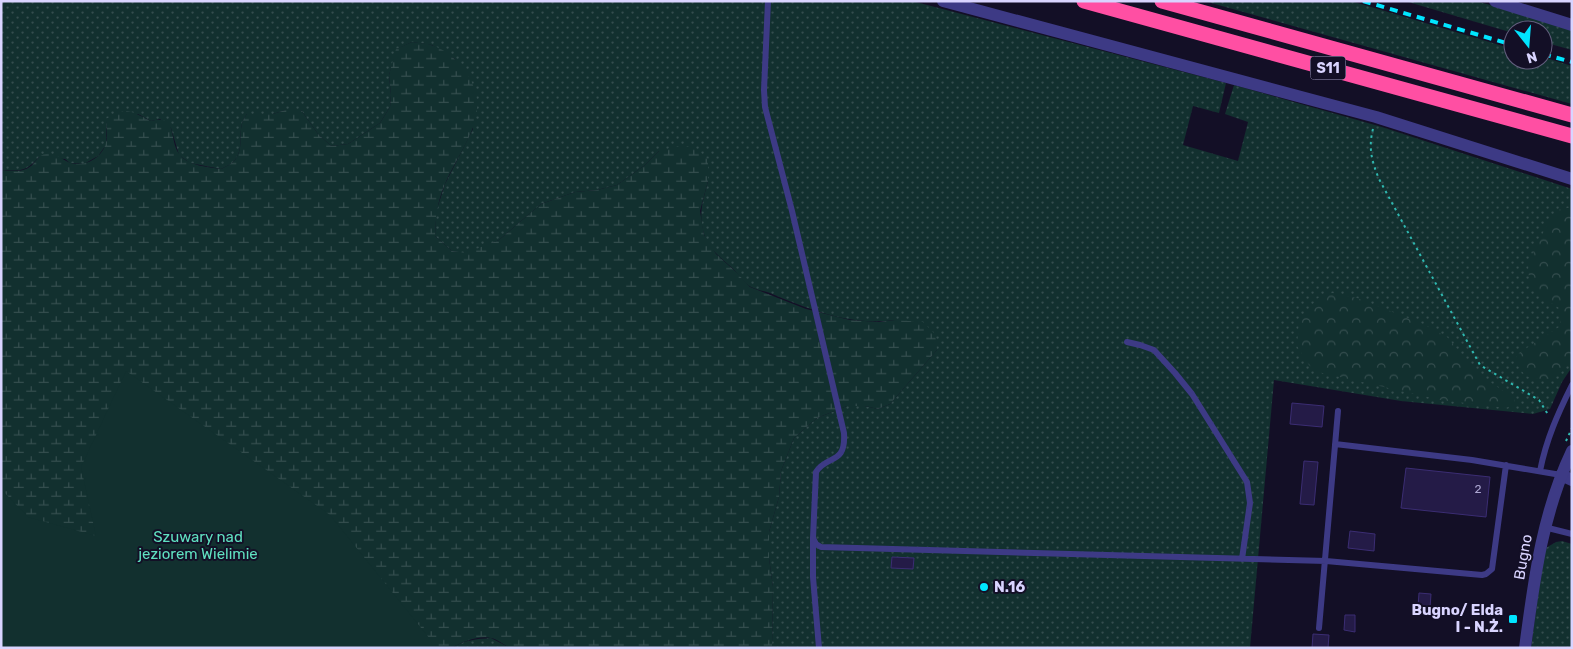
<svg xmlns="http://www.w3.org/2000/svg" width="1573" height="649" font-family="Rubik,sans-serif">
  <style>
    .grass { fill: url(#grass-dots) }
    .forest { fill: url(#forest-crowns) }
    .wetland { fill: url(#wetland-marsh) }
    .park { fill: #12302f }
    .building { fill: #241b47; stroke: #3b2d73 }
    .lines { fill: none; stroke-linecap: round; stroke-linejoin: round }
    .path { stroke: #2fb8b0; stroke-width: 2; stroke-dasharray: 2.5 4; stroke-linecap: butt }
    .service { stroke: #3d3a85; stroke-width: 6 }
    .minor { stroke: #3d3a85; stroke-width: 12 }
    .tertiary { stroke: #3d3a85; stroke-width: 12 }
    .motorway { stroke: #ff4fa3; stroke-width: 15 }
    .rail { stroke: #00e5ff; stroke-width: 4; stroke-dasharray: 8 6; stroke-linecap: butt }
    .poi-dot { fill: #00e5ff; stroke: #130f26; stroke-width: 2 }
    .labels { text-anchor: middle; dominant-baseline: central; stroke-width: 4; stroke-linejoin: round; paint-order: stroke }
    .number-label { font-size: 12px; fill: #aca6d1 }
    .shield { fill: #130f26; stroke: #9e99be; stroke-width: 1 }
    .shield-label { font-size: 14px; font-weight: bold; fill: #d9d4ff }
    .park-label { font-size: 15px; fill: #5fe0c0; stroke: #130f26 }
    .street-label { font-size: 15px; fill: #d9d4ff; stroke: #130f26 }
    .poi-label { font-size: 15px; font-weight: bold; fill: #d9d4ff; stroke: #130f26; text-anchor: start }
  </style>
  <defs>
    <pattern id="grass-dots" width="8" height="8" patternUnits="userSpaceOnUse" patternTransform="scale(1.25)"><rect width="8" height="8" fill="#12302f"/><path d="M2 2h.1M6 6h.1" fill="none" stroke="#344d4e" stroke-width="1.8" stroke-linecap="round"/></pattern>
    <pattern id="forest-crowns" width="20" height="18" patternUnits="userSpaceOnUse" patternTransform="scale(1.25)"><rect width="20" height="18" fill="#12302f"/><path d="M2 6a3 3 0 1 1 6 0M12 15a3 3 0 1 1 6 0" fill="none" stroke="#344d4e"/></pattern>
    <pattern id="wetland-marsh" width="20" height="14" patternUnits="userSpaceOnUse" patternTransform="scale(1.25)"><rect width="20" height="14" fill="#12302f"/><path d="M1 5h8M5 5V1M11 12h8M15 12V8" fill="none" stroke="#344d4e"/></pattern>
  </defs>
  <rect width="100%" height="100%" fill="#130f26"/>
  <path class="grass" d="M1,1H912L1226,83L1219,113L1193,106L1183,145L1238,161L1248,122L1225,114L1234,85L1382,127L1572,189V367L1562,382L1550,409L1533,414L1401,401L1274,380L1250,648H772L773,587L769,558V532L779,497L781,471L794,438L817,418L847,406H865L878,409L890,404L937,350L895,320C851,326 810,310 770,293C764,291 757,290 751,287C744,283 737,272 730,266C720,257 707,247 704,234C698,213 703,201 708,181L659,151L645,165L617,185L597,190L575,192L541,204L499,240L479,249L466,254L452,251L435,236L436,212L445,184L473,129L455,59L432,45L412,42L397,49L389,75L391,95L390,107L380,123L348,144L331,146L318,134L301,110H285L273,114H247C235,129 246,146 235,160C232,164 225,167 221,169L190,163L179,155L171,128L160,119L151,121L138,114L107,119L106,145L98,156L84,164L70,163L65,159L39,157C26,172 20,171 1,170Z
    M1204,1H1351L1513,49V60H1543V57L1572,66V104Z
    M1405,1H1476L1572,28V50L1543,42V30H1513V33Z
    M1562,541L1572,544V646L1569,648H1531L1544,549L1556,542Z
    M491,638L510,648H452C464,640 476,639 491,638Z"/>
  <path class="forest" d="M1572,207V360L1558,376C1536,381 1524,382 1515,359L1519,353L1559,327L1562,316L1559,308L1540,296L1531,287L1528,271L1529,260L1548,223L1558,210Z
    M1332,293L1357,298L1423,324L1447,337L1473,368L1487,380L1514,398L1515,404L1506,408L1441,400L1318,372L1309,365L1297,346L1299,321L1318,298Z"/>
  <path class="wetland" d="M412,42C418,43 426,43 431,45C443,48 455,58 462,67C497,111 463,142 445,184C437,203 436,215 435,236L452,251L466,253L499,240L541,204L575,192L597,190L617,185L645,165L659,151L675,147H694L708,159V181L700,211L704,235L716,254L736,272L750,287L806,309L850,320L879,322L895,320L923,322L935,334L937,350L890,404L878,409L865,406H847L817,418L794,438L781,471L779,497L769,532V558L773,587L772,648H510C504,645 497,639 491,638C480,635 461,642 452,648H1V170C12,171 22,173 31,166C36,162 38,155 46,154C56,152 62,160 71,163C84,167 100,159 105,146C108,138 107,127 106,119C126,106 131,111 151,121C179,114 168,141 180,155C189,166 208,167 221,169C225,167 232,164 235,160C246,146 235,129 247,114H273L285,110H301L318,134L331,146L348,144L380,123L390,107L391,95L389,75L396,49Z"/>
  <path class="park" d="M126,371L330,515L430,639L433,648H1V489L28,517L96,536L81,467Z"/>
  <path class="building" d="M1292,403L1324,406L1322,427L1290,424Z
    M1304,461L1318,462L1314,505L1300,504Z
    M1406,468L1490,477L1486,517L1401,508Z
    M1350,531L1375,534L1374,551L1348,548Z
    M892,557L914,558L913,569L891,568Z
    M1419,593L1431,594L1430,608L1418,607Z
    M1345,615H1355V632L1344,630Z
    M1313,634L1329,635L1328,648H1312Z"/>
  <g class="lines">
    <path class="path" d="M1373,129C1368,148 1372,162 1379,179L1480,365L1539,400L1549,416
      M1566,441L1572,428"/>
    <path class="service" d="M768,1L764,90L765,107L792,211L844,433C846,466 827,454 816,472L813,538L816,544L821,547L1326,561L1482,575L1486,574L1492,569L1506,465
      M1127,342L1140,345L1154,350L1175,373L1192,394L1247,482L1250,503L1242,559
      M1335,444L1472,460L1561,475
      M1540,471C1546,440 1558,413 1572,385
      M1544,527L1572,534
      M813,539V577L819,648
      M1319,628L1338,411"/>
    <path class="minor" d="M943,1L1376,117L1572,179
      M1495,1L1572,25
      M1561,475L1572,480"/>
    <path class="tertiary" d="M1525,648C1534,580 1542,514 1572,451"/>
    <path class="motorway" d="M1084,1L1572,136
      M1162,1L1572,115"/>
    <path class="rail" d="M1363,1L1513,45
      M1543,54L1572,62"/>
  </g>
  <g class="poi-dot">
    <circle cx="984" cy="587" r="5"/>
    <rect x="1508" y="614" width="10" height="10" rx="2.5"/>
  </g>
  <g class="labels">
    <g class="number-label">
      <text x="1478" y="489">2</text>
    </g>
    <rect class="shield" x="1310.5" y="56.5" width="35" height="23" rx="4"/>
    <g class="shield-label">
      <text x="1328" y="68">S11</text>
    </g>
    <g class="park-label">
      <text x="198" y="537">Szuwary nad<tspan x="198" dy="17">jeziorem Wielimie</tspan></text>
    </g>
    <g class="street-label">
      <text transform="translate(1523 557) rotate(-80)">Bugno</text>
    </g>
    <g class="poi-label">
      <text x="994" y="587">N.16</text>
      <text x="1503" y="610" text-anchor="end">Bugno/ Elda<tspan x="1503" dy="17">I - N.Ż.</tspan></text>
    </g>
  </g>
  <rect width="1573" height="649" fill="none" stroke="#d9d4ff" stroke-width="5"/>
  <g transform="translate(1528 45) rotate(163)"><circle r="24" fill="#130f26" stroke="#625e7d"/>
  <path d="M0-4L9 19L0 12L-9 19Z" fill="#00e5ff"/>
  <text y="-8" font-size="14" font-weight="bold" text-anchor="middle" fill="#d9d4ff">N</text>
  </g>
</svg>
